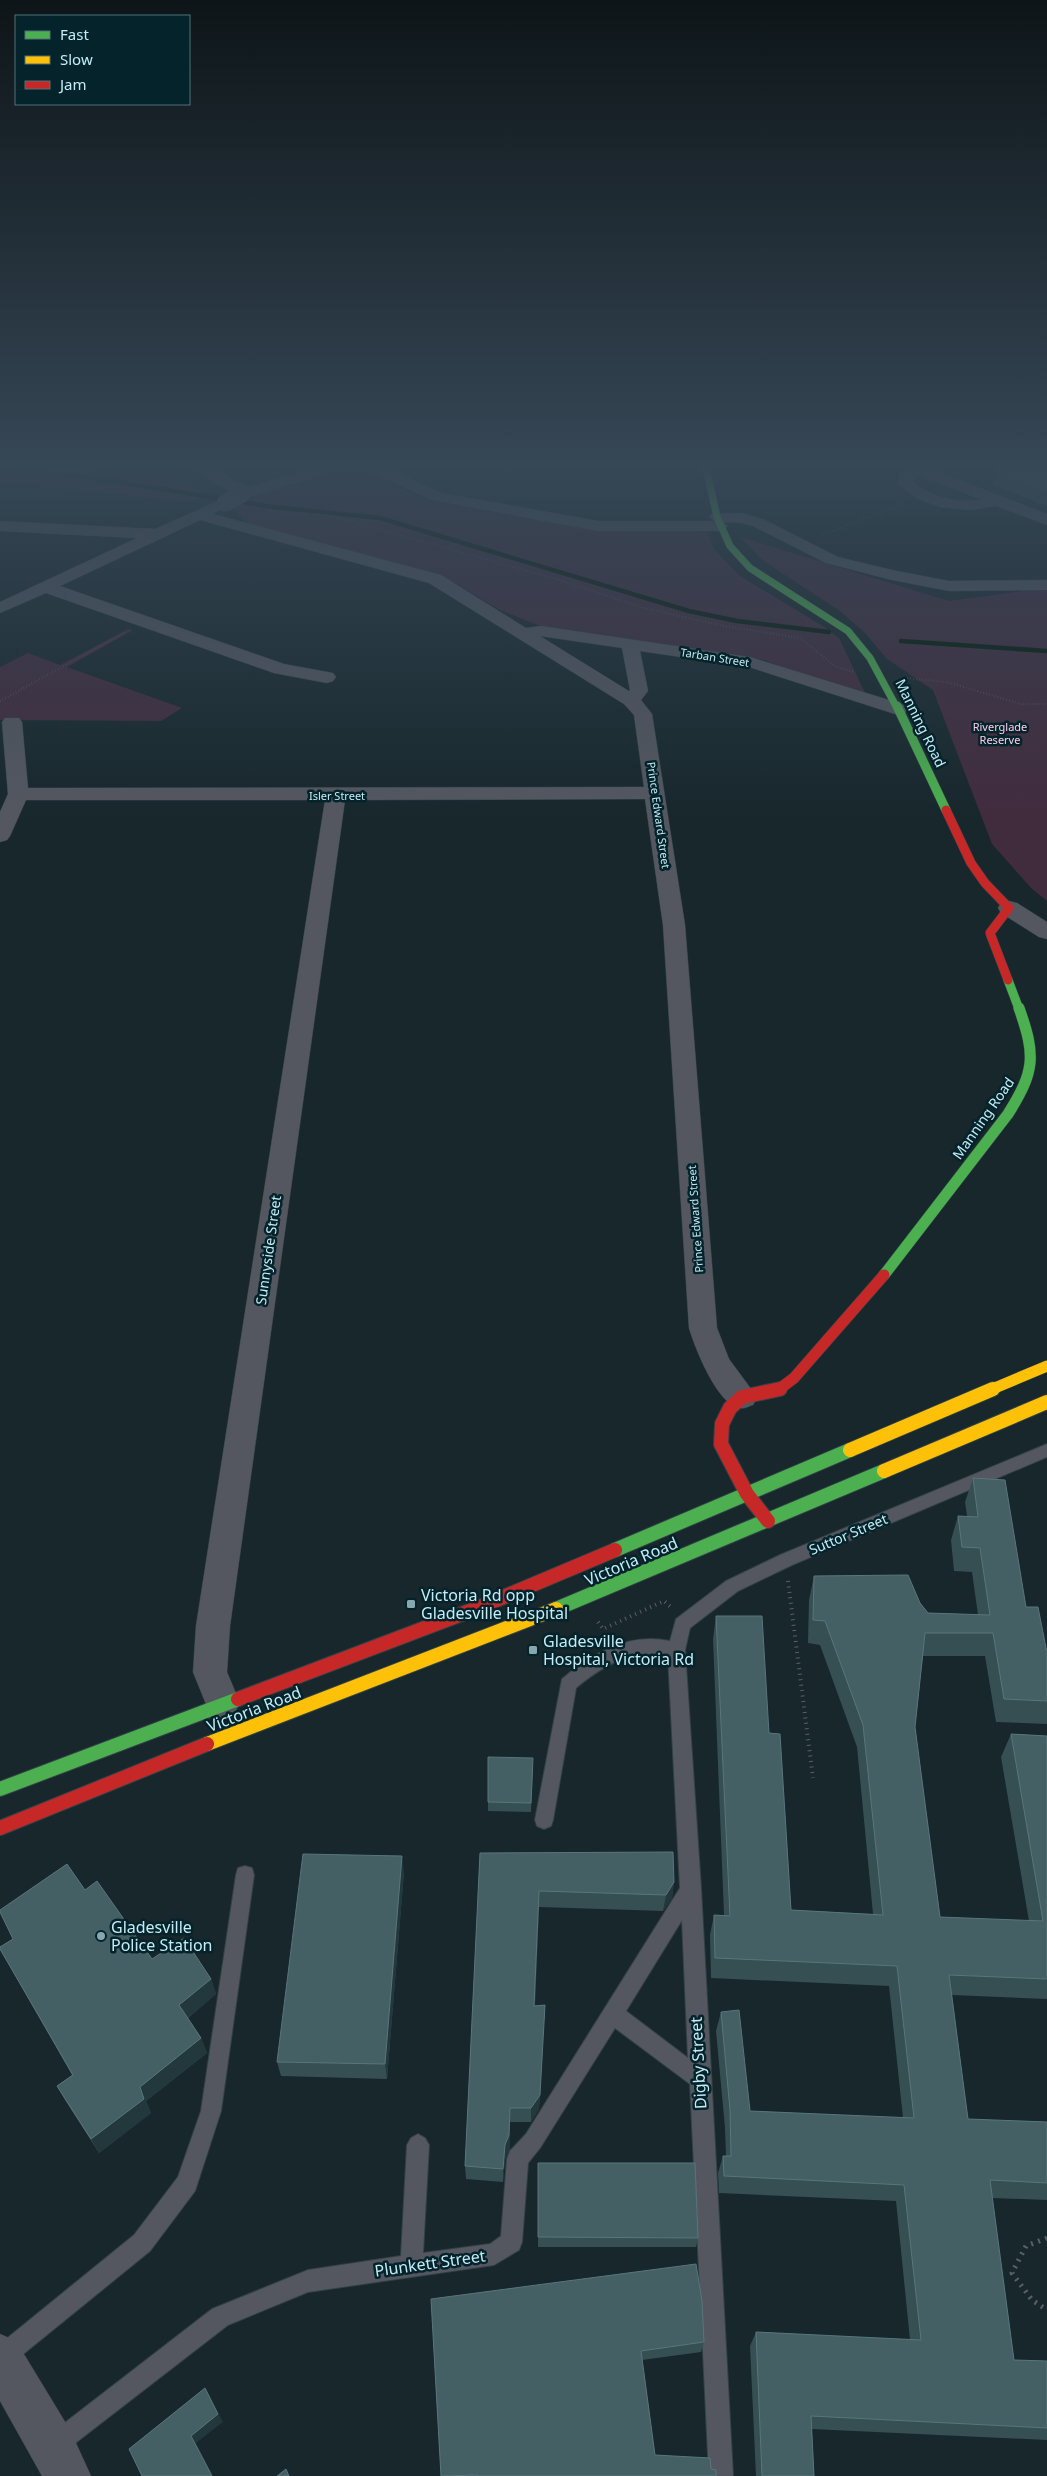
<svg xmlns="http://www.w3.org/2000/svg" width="1047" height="2476" font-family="'Noto Sans',sans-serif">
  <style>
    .green { fill: #412c3e }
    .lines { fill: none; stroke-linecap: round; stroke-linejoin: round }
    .stream { stroke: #021709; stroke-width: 4.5 }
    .lane-casing { stroke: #314247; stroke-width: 2 }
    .street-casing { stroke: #314247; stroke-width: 1 }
    .fast-far3-casing { stroke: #314247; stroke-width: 8 }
    .fast-far2-casing { stroke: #314247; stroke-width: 10 }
    .fast-far1-casing { stroke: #314247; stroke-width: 12 }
    .fast-casing { stroke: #314247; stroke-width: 16 }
    .slow-far1-casing { stroke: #314247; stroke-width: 12 }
    .slow-casing { stroke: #314247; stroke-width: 16 }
    .jam-far2-casing { stroke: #314247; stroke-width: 10 }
    .jam-far1-casing { stroke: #314247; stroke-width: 12 }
    .jam-casing { stroke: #314247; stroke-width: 16 }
    .path-far2 { stroke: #596167; stroke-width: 2; stroke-dasharray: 0.5 2.5; stroke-linecap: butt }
    .path-far1 { stroke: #596167; stroke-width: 4; stroke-dasharray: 1 4.5; stroke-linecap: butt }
    .path { stroke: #596167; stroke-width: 5; stroke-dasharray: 2 5.5; stroke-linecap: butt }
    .lane { fill: #545760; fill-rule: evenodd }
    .street { fill: #545760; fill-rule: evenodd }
    .fast-far3 { stroke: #4caf50; stroke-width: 7 }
    .fast-far2 { stroke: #4caf50; stroke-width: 9 }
    .fast-far1 { stroke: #4caf50; stroke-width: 11 }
    .fast { stroke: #4caf50; stroke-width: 14 }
    .slow-far1 { stroke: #ffc107; stroke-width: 11 }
    .slow { stroke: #ffc107; stroke-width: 14 }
    .jam-far2 { stroke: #c62828; stroke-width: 9 }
    .jam-far1 { stroke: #c62828; stroke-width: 11 }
    .jam { stroke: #c62828; stroke-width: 14 }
    .street-bridge-casing { stroke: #314247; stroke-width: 18; stroke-linecap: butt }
    .street-bridge { stroke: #545760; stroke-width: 17 }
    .wall { fill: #364f53 }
    .shaded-wall { fill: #23383c }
    .building { fill: #456065; stroke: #58767c }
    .poi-dot { fill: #86a7b0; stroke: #05232a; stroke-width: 2 }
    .labels { text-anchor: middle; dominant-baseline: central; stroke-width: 5; stroke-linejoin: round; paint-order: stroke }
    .far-street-label { font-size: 11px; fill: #c2ecf7; stroke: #05232a }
    .far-park-label { font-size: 11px; fill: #fbceee; stroke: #05232a }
    .street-label { font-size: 14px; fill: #c2ecf7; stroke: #05232a }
    .near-street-label { font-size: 16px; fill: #c2ecf7; stroke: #05232a }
    .near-poi-label { font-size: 16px; fill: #c2ecf7; stroke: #05232a; text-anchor: start }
  </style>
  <rect width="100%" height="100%" fill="#17272c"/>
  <path class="green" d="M0,468H73L151,478L171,472L208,496L188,502L0,482Z
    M361,468L414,495L428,500L600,531L708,532L713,548L740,576L826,628L839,638L868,699L764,660L540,626L500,610L457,584L431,573L248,525L231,505C261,490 328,468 361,468Z
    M740,537L949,601L1047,588V901L1031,888L992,844L933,690L887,659L866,634L840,611L765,562Z
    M128,629L133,630L67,667L182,708L161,721L0,720V667L28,653L60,665Z"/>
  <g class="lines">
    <path class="stream" d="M0,470L80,476L273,507L380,518L689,611L737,621L829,632
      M901,641L1047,651"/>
    <g class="lane-casing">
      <path id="lane" d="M1047,1444V1457L792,1565L738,1591L690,1628L685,1650L701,1888L733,2476H709L690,2084L615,2028L540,2148L528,2163L522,2242L519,2250L494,2265L308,2292L228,2325L65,2451L57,2455L49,2451L45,2443L49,2435L212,2309L308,2270L401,2256L407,2145L411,2138L418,2134L425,2138L429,2145L423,2253L490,2244L501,2236L507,2159L510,2151L526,2134L680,1888L668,1656C632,1648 602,1666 576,1688L553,1820L551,1826L544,1829L537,1826L535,1820L562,1679C592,1653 629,1632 670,1641L676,1619L726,1581L780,1555ZM682,1920L688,2058L626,2011Z
        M245,1866L252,1868L254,1875L221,2111L195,2191L150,2251L11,2364L3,2367L0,2366V2344L134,2235L178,2177L201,2111L236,1875L238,1868Z"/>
    </g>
    <g class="street-casing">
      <path id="street" d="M193,468H211L249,487L314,468H337L335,471L242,499Z
        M367,468H386L441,493L598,521H715L709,517L711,514L742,513L765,520L838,557L892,570L949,581L1047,580V590L949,591L892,580L826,563L753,526L741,523L723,522L728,526L720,531H598L432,500L369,471Z
        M908,468H928L1047,514V525L996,506L970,510L940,507L918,499L897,483L902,474L909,470ZM920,475L982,500C957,503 933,498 913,482Z
        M216,502L224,507L213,514L441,575L526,628L541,626L750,657L905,705L907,709L905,713L898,715L749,667L640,651L648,691L641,700L652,714L685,925L717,1328L729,1359L757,1397L753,1405C749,1406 745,1409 741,1408C718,1407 695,1348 689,1328L663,925L645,799L345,800L230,1626L227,1672L240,1703L234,1714L222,1719L210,1714L193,1672L196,1626L325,800H26L10,836L7,840L0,842V812L8,794L2,722L5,718H19L22,722L28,788L644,787L634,715L624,704L429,583L200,520L60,586L284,664L333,673L336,677L333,681L327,683L274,673L46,593L0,613V602L137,538L0,531V521L155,529ZM540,636L622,648L630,690L629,691Z
        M1009,901L1017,903L1047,922V939L1039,937L1001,913L998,908L1001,903Z
        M0,2334L16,2341L70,2430L91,2476H42L0,2401Z"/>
    </g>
    <g class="fast-far3-casing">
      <path id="fast-far3" d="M706,468L717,517L730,546L750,568L848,631L870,658L897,708"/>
    </g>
    <g class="fast-far2-casing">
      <path id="fast-far2" d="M897,706L946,810
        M1008,980L1019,1009"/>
    </g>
    <g class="fast-far1-casing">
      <path id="fast-far1" d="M884,1275L1008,1114C1035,1071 1036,1056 1019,1008"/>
    </g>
    <g class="fast-casing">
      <path id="fast" d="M615,1550L850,1450
        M556,1609L884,1471
        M0,1789L238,1699"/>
    </g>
    <g class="slow-far1-casing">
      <path id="slow-far1" d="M990,1390L1047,1366"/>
    </g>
    <g class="slow-casing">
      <path id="slow" d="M850,1450L993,1389
        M884,1471L1047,1402
        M207,1744L556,1609"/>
    </g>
    <g class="jam-far2-casing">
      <path id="jam-far2" d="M946,810L971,863L985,883L1009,908L990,933L1008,980"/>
    </g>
    <g class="jam-far1-casing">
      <path id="jam-far1" d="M778,1390L794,1378L884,1275"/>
    </g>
    <g class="jam-casing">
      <path id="jam" d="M768,1521L747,1494L721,1444L722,1424L730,1408L742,1397L780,1389
        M238,1699L475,1609L615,1550
        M0,1828L207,1744"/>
    </g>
    <path class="path-far2" d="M52,468L188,483
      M268,503L270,511L328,515L556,579L640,607L724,626L800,638L836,667L855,672
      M821,535L904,504
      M449,548L467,538
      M904,678L947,682L1021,704H1047
      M0,701L124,633"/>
    <path class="path-far1" d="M788,1581L813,1778
      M598,1622L603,1629L664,1601L672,1608"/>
    <path class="path" d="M1047,2238L1026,2246L1012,2273L1032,2300L1047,2310"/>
    <use href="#lane" class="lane"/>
    <use href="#street" class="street"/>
    <use href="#fast-far3" class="fast-far3"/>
    <use href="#fast-far2" class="fast-far2"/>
    <use href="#fast-far1" class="fast-far1"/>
    <use href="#fast" class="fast"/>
    <use href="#slow-far1" class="slow-far1"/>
    <use href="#slow" class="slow"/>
    <use href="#jam-far2" class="jam-far2"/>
    <use href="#jam-far1" class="jam-far1"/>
    <use href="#jam" class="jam"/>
    <g class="street-bridge-casing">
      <path id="street-bridge" d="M225,503L242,494"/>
    </g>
    <use href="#street-bridge" class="street-bridge"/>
  </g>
  <path class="wall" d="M996,468H1047V506L993,485L996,471L999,469Z
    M973,1478L1026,1607L1047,1653V1724L996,1722L985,1656H923L915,1727L940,1917L1029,1921L1001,1757L1011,1734L1047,1736V1999L952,1995L968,2119L1047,2122V2200L992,2198L1014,2360L1047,2361V2440L812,2429L814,2476H756L750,2346L756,2332L910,2340L896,2201L719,2193L718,2173L723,2156H726L725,2128L716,2031L721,2012L750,2111L903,2118L889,1986L711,1978L710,1935L714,1915H724L713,1639L716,1616L769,1733L791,1910L873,1914L857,1747L820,1645L808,1643L809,1600L814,1576L920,1603L928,1613L978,1615L972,1572L954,1571L951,1540L958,1516H967L965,1502Z
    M533,1767L531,1812L488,1811V1802Z
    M480,1853L674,1882L672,1898L663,1911L539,1907L535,2006L545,2005L539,2109L531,2122H510V2149L505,2159L503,2182L466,2179L465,2166Z
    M404,1872L387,2079L281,2076L277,2062Z
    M85,1890L152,1959L211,1979L216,1994L188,2018L201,2038L207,2053L146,2101L151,2113L99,2153L65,2100L57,2086L72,2075L0,1949L13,1939Z
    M538,2163L698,2238L696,2247H538Z
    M431,2299L704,2342L701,2352L642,2360L655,2455L711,2469L716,2476H441Z"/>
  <path class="shaded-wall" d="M402,1856L404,1872L387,2079L385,2064Z
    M674,1882L672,1898L663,1911L666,1895Z
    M539,1891V1907L534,2021V2006Z
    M211,1979L216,1994L185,2020L179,2005Z
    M545,2005L539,2109L531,2122V2108Z
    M201,2038L207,2053L146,2101L151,2113L99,2153L91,2139L140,2087Z
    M510,2108V2149L505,2159L503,2182V2169L505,2145Z
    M205,2388L223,2422L196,2443L213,2476H212L191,2436Z"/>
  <path class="building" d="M1003,468H1047V490L996,471Z
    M973,1478L1005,1480L1026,1607H1038L1047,1653V1701L1004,1699L993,1633H925L915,1727L940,1917L1043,1921L1011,1734L1047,1736V1979L949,1975L968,2119L1047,2122V2183L990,2180L1014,2360L1047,2361V2428L811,2416L814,2476H762L756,2332L921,2340L904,2185L724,2176L723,2156H731L730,2110L721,2012L739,2010L750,2111L914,2118L897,1966L715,1958L714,1915L730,1916L716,1616H762L769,1733L780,1734L791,1910L883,1915L863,1725L825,1621L813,1620L814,1576L908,1575L920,1603L928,1613L990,1615L980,1548L962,1547L958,1516L978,1517Z
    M488,1757L533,1758L531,1803L488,1802Z
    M673,1852L674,1882L666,1895L539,1891L534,2006L545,2005L540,2095L531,2108H510L509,2135L505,2145L503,2169L465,2166L480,1853Z
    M303,1854L402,1856L385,2064L277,2062Z
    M67,1864L85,1890L97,1881L152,1959L184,1938L211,1979L179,2005L201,2038L140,2087L144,2099L91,2139L57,2086L73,2075L0,1949V1947L13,1939L0,1912V1910Z
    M538,2163H695L698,2238L538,2237Z
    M696,2264L702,2301L704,2342L641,2351L655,2455L710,2458L711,2469L716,2470V2476H477V2475L441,2476L431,2299Z
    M205,2388L218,2414L191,2436L212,2476H142L129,2449Z
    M286,2469L289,2476H277Z"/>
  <linearGradient id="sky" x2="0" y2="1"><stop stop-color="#0d1518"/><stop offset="0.57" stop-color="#364756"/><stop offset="1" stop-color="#364756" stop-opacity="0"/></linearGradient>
  <rect width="1047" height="815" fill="url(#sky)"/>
  <g class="poi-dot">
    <rect x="406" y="1599" width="10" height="10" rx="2.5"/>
    <rect x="528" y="1645" width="10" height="10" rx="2.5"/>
    <circle cx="101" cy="1936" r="5"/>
  </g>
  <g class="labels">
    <g class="far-street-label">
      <text transform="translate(715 657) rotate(9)">Tarban Street</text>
      <text x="337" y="795">Isler Street</text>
      <text transform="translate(659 815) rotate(82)">Prince Edward Street</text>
      <text transform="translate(695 1219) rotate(-94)">Prince Edward Street</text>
    </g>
    <g class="far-park-label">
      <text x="1000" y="726">Riverglade<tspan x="1000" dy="13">Reserve</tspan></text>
    </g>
    <g class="street-label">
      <text transform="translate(921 723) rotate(64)">Manning Road</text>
      <text transform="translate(983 1118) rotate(-55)">Manning Road</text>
      <text transform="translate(268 1250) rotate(-82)">Sunnyside Street</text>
      <text transform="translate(848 1534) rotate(-23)">Suttor Street</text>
    </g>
    <g class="near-street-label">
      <text transform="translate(631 1561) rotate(-23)">Victoria Road</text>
      <text transform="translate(254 1709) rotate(-21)">Victoria Road</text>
      <text transform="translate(698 2063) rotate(-93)">Digby Street</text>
      <text transform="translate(430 2263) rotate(-8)">Plunkett Street</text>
    </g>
    <g class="near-poi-label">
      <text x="421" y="1595">Victoria Rd opp<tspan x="421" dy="18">Gladesville Hospital</tspan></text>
      <text x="543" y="1641">Gladesville<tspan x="543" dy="18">Hospital, Victoria Rd</tspan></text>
      <text x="111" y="1927">Gladesville<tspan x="111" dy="18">Police Station</tspan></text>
    </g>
  </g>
  <rect x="15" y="15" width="175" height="90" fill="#05232a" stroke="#51737c"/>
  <rect x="25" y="31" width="25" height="8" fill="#4caf50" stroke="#51737c"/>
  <text x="60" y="40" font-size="15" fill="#c2ecf7">Fast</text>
  <rect x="25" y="56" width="25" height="8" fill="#ffc107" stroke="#51737c"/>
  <text x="60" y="65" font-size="15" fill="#c2ecf7">Slow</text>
  <rect x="25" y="81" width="25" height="8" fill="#c62828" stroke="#51737c"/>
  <text x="60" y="90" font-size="15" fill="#c2ecf7">Jam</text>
</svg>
